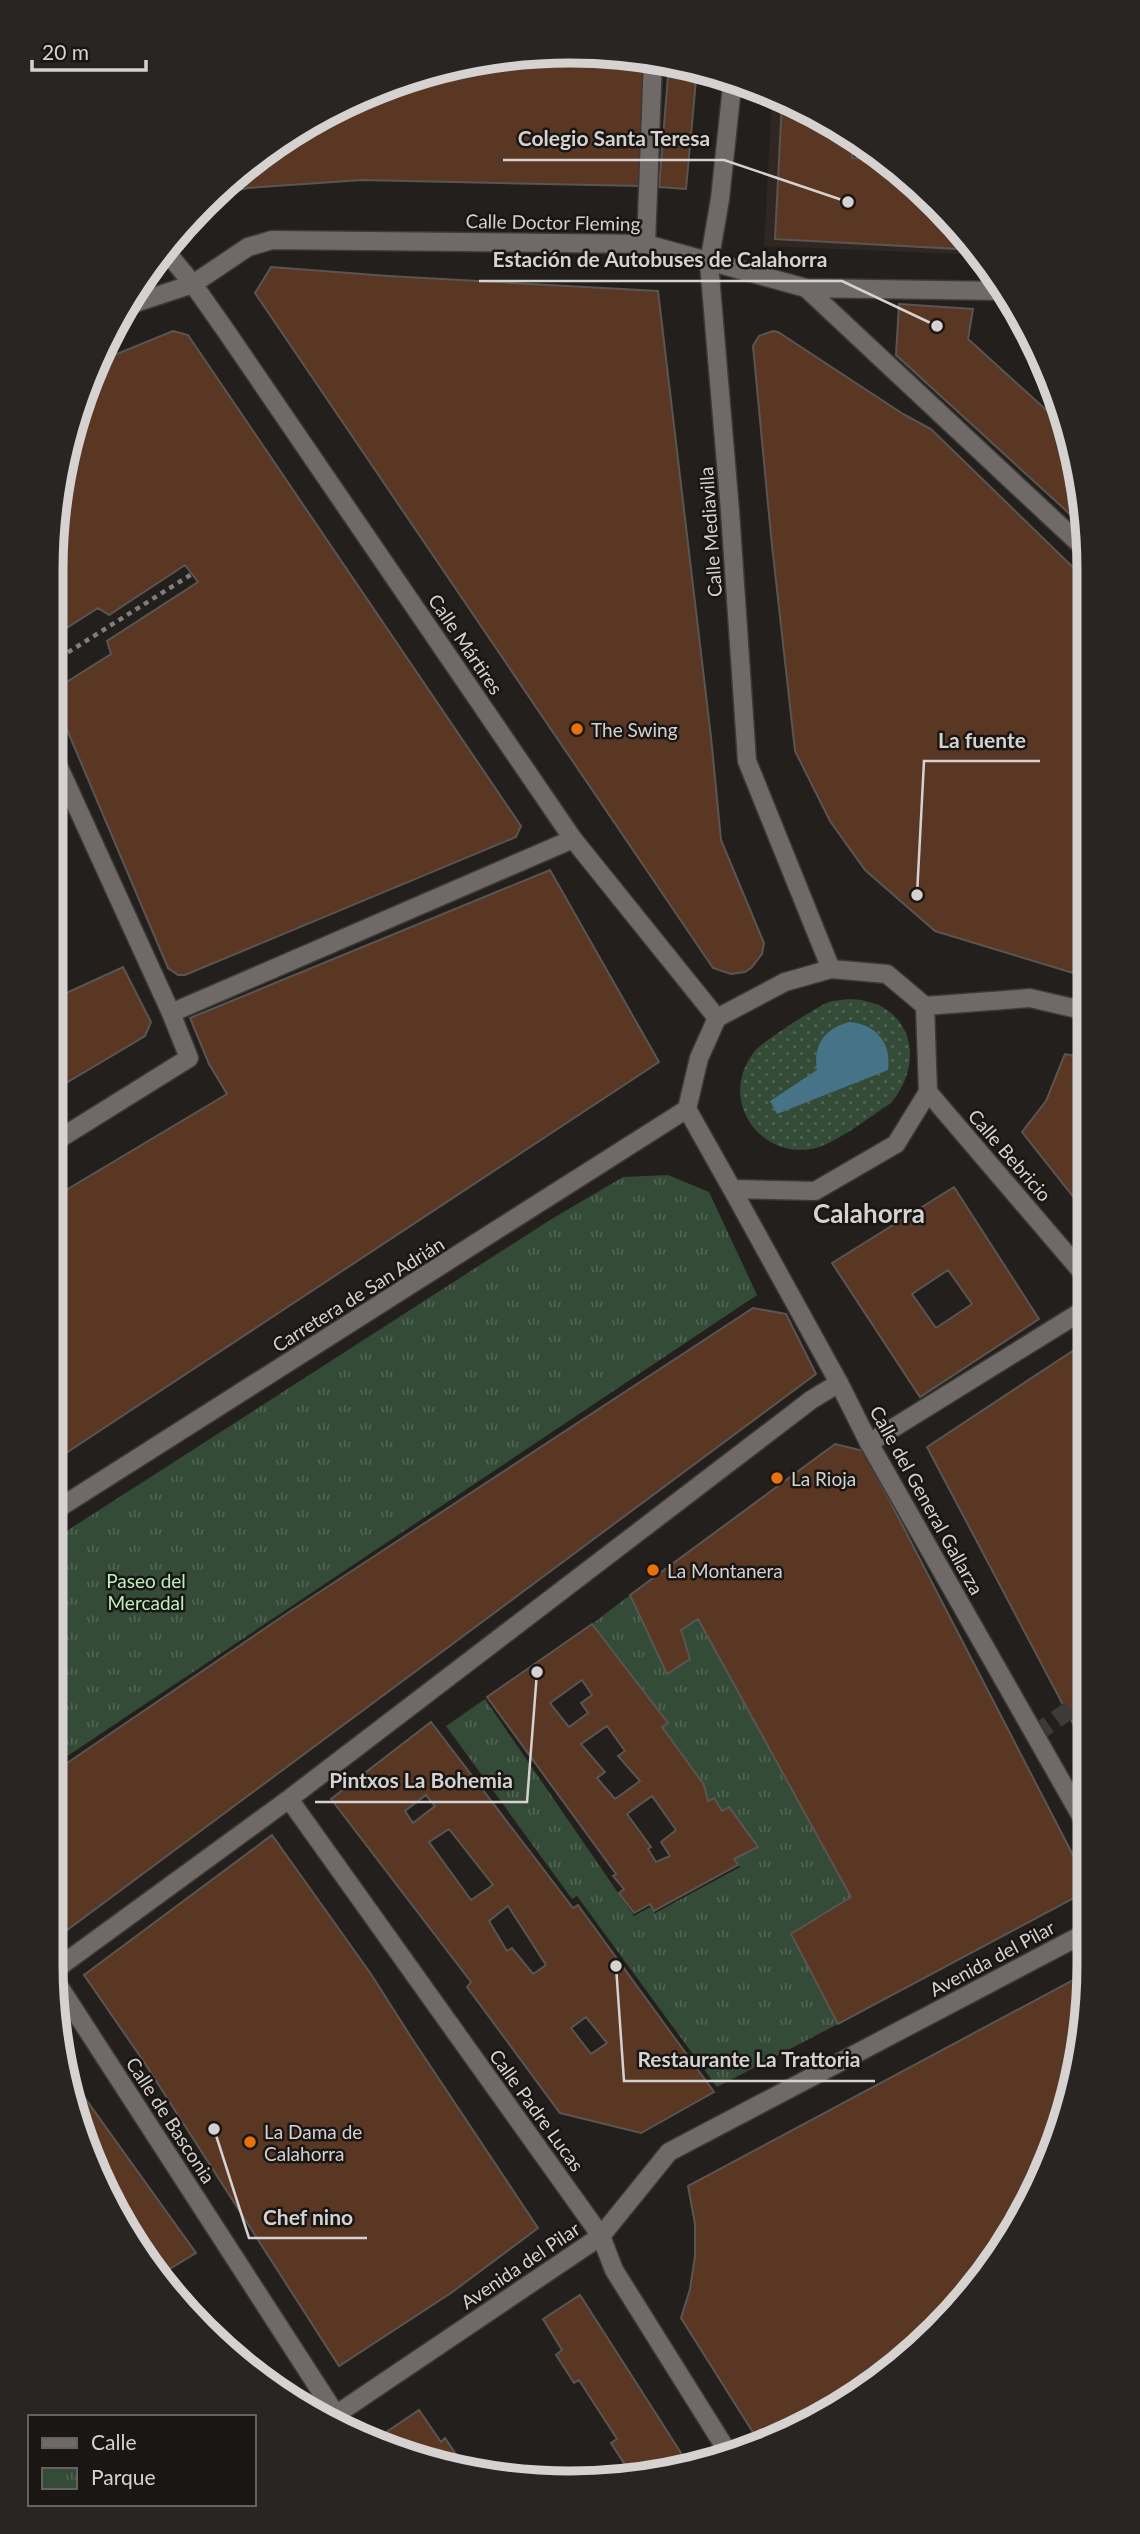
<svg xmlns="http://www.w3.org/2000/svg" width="1140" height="2534" font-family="Lato,sans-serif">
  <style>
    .built { fill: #302722 }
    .grass { fill: url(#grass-dots) }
    .park { fill: url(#park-tufts) }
    .water { fill: #467387 }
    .building { fill: #5a3723; stroke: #595552; stroke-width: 2; fill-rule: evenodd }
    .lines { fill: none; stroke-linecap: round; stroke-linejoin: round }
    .pedestrian-tunnel { stroke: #3d3a38; stroke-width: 18; stroke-dasharray: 18 9; stroke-linecap: butt }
    .pedestrian-casing { stroke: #3c3937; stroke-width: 21 }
    .minor-casing { stroke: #3c3937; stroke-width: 21 }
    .tertiary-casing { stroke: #3c3937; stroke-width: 21 }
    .path { stroke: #807d7c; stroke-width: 4.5; stroke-dasharray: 5 5; stroke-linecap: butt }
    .pedestrian { stroke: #6f6a68; stroke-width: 18 }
    .minor { stroke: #6f6a68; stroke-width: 18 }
    .tertiary { stroke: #6f6a68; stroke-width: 18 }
    .food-dot { fill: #e8710a; stroke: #191614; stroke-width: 2.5 }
    .labels { text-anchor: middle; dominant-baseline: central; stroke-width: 5; stroke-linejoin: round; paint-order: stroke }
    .street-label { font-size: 19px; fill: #d5d2d1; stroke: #191614 }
    .poi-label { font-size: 19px; fill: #d5d2d1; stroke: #191614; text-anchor: start }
    .park-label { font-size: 19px; fill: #b9f1bf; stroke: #191614 }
    .district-label { font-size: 26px; font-weight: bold; fill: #d5d2d1; stroke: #191614 }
    .rim { fill: none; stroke: #d5d2d1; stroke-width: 9 }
    .leader { fill: none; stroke: #d5d2d1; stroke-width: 2.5 }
    .callout-dot { fill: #d5d2d1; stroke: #191614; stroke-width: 2.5 }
    .callout-label { font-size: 21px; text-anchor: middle; font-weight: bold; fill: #d5d2d1; stroke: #191614; stroke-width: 5; stroke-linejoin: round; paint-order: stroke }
  </style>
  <defs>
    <pattern id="grass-dots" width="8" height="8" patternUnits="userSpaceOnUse" patternTransform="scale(1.75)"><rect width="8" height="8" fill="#344b37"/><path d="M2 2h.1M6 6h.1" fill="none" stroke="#506453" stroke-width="1.8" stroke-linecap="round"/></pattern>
    <pattern id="park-tufts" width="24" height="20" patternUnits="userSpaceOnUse" patternTransform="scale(1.75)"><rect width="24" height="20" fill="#344b37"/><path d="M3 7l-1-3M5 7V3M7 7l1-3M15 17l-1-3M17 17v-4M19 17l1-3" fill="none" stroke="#506453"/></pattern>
  </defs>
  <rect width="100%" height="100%" fill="#221f1d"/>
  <path class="built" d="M772,97L886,158L982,255L764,246Z"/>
  <path class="grass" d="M850,999C911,1001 927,1060 891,1103C871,1116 833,1146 811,1149C762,1157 724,1107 747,1063C750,1057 755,1050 760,1046C772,1036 816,1007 829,1002C835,1000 843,1000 850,999Z"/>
  <path class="park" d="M668,1175L709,1192L757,1295L51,1767V1541L550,1220L623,1177Z
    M630,1595L668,1673L690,1659L681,1630L698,1619L851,1897L791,1934L838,2024L717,2087L577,1896L572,1899L446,1726L485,1699L634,1916L650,1907L655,1913L740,1867L734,1859L757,1847L729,1807L722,1811L715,1799L708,1801L704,1785L662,1727L668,1722L592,1624Z"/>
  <path class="water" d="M849,1022C876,1024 892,1043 888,1070L777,1114L770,1101L817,1070C813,1045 824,1029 849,1022Z"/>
  <path class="building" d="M536,52L645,57L640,186L362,180L248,188L213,196L254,158L341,104L436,68Z
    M669,63L697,69L686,189L659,187Z
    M782,102L853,140L852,158L888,160L978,250L775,239Z
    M271,267L388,276L658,291L711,737L721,840L764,943L762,954L751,968L745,972L731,974L713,968L255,293Z
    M899,304L973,309L968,339L1064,426L1085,502V528L896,355Z
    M173,331L188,335L521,826L516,837L185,975H178L168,968L51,692L111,654L107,641L198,582L185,565L109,615L98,608L51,638V570L78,403L97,362Z
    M773,331L778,332L903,414L931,429L1085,579L1086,977L935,931L865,870L830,821L795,751L771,536L753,346L759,336Z
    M550,870L659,1062L51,1463V1199L227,1094L209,1064L190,1018Z
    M123,967L151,1022L145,1036L51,1092V1000Z
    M1065,1054L1086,1058L1087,1214L1022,1132L1046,1101Z
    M954,1187L1039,1319L920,1397L832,1263ZM948,1270L972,1304L936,1328L912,1294Z
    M753,1308L786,1314L816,1374L51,1942V1774L286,1614Z
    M1080,1346L1087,1355L1089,1754L927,1447Z
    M835,1444L864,1451L1089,1886V1890L838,2024L791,1934L851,1897L698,1619L681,1630L690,1659L667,1674L630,1595Z
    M592,1624L668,1723L662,1727L704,1785L708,1801L714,1798L722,1811L729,1807L758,1847L734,1859L738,1865L654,1911L650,1904L634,1913L619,1893L624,1889L613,1876L616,1874L487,1697ZM582,1680L592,1695L581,1703L588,1713L569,1727L550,1703ZM607,1726L625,1751L618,1756L640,1781L615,1799L597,1778L605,1772L581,1744ZM652,1796L676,1830L661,1842L670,1856L656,1862L648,1849L651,1847L627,1814Z
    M431,1722L573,1908L578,1905L714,2092L641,2133L560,2113L467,1987L471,1982L331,1799ZM426,1795L435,1806L413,1823L405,1811ZM449,1829L493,1885L471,1900L429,1842ZM508,1906L546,1965L533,1974L512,1948L507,1951L489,1921ZM586,2017L607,2043L591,2054L571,2028Z
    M272,1835L371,1974L411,2037L538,2228L451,2293L339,2366L142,2059L84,1975Z
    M1088,1972L1062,2131L1020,2223L961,2306L829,2414L761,2445L681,2318L690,2289L695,2256V2224L688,2186Z
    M69,2071L85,2098L196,2253L158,2276L120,2223L78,2131Z
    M580,2295L637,2384L690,2467L642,2478L636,2468L629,2471L611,2443L617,2439L579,2380L574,2383L556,2355L562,2350L543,2319Z
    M419,2410L441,2442L445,2438L464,2466L459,2470L386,2442L382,2435Z"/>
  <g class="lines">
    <path class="pedestrian-tunnel" d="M1034,1735L1088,1697"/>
    <g class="pedestrian-casing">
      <path id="pedestrian" d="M869,1443L1087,1308"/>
    </g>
    <g class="minor-casing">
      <path id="minor" d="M646,244L653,59
        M193,284L248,247L272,240L646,244L806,288L1003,291
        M806,288L1085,549
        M171,1013L573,839
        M51,1144L189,1058L171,1013L51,750
        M289,1799L601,2236L614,2270L731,2457
        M52,1972L289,1799L811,1400L839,1383
        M53,1977L344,2427
        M328,2420L601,2236L669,2152L1089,1931"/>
    </g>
    <g class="tertiary-casing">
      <path id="tertiary" d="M733,77L720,199L709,263L730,511L747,761L831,969
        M164,249L193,284L226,331L573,839L717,1018
        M123,307L193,284
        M831,969L887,974L925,1006L928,1092L896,1144L815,1191L732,1189L687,1109L699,1058L717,1018L785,982Z
        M925,1006L1030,998L1086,1011
        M928,1092L1087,1278
        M732,1189L839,1383L869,1443L1089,1830
        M51,1513L687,1109"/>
    </g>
    <path class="path" d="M51,663L192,574"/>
    <use href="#pedestrian" class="pedestrian"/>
    <use href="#minor" class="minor"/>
    <use href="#tertiary" class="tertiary"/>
  </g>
  <g class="food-dot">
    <circle cx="577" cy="729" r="7"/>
    <circle cx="777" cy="1478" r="7"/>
    <circle cx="653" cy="1570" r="7"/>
    <circle cx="250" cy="2142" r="7"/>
  </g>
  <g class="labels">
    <g class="street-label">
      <text transform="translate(553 222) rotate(1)">Calle Doctor Fleming</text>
      <text transform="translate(710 532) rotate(-94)">Calle Mediavilla</text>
      <text transform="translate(466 644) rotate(56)">Calle Mártires</text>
      <text transform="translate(1010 1155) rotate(49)">Calle Bebricio</text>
      <text transform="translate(358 1294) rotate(-32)">Carretera de San Adrián</text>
      <text transform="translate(927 1500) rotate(61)">Calle del General Gallarza</text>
      <text transform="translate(992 1958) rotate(-28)">Avenida del Pilar</text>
      <text transform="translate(537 2110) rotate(54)">Calle Padre Lucas</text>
      <text transform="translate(171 2120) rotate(57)">Calle de Basconia</text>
      <text transform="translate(520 2265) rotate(-34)">Avenida del Pilar</text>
    </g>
    <g class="poi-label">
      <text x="591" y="729">The Swing</text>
      <text x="791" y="1478">La Rioja</text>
      <text x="667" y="1570">La Montanera</text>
      <text x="264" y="2131">La Dama de<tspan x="264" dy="22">Calahorra</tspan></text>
    </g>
    <g class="park-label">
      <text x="146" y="1580">Paseo del<tspan x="146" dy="22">Mercadal</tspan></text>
    </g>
    <g class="district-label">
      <text x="869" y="1213">Calahorra</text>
    </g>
  </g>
  <path d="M0 0H1140V2534H0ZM570 63H570A507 507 0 0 1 1077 570V1964A507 507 0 0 1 570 2471H570A507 507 0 0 1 63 1964V570A507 507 0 0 1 570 63Z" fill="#282523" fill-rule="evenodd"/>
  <path class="rim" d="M570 63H570A507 507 0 0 1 1077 570V1964A507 507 0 0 1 570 2471H570A507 507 0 0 1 63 1964V570A507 507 0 0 1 570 63Z"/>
  <path class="leader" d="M848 202L724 160H503M937 326L842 281H479M917 895L924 761H1040M537 1672L527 1802H315M616 1966L624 2081H875M214 2129L249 2238H367"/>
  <g class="callout-dot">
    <circle cx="848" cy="202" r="7"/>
    <circle cx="937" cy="326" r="7"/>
    <circle cx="917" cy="895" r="7"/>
    <circle cx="537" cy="1672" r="7"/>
    <circle cx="616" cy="1966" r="7"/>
    <circle cx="214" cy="2129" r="7"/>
  </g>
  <g class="callout-label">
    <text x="614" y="146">Colegio Santa Teresa</text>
    <text x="660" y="267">Estación de Autobuses de Calahorra</text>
    <text x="982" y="748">La fuente</text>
    <text x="421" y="1788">Pintxos La Bohemia</text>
    <text x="749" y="2067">Restaurante La Trattoria</text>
    <text x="308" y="2225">Chef nino</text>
  </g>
  <rect x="28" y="2415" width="228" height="91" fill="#191614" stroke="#646160" stroke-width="2"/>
  <rect x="42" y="2438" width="35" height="10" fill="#6f6a68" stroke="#646160" stroke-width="2"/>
  <text x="91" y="2450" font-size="21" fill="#d5d2d1">Calle</text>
  <rect x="42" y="2468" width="35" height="21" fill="url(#park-tufts)" stroke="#646160" stroke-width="2"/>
  <text x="91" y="2485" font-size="21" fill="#d5d2d1">Parque</text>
  <path d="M32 60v10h114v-10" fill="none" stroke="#d5d2d1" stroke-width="3.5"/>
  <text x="42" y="60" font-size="21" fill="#d5d2d1" stroke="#191614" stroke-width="5" paint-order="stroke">20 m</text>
</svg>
